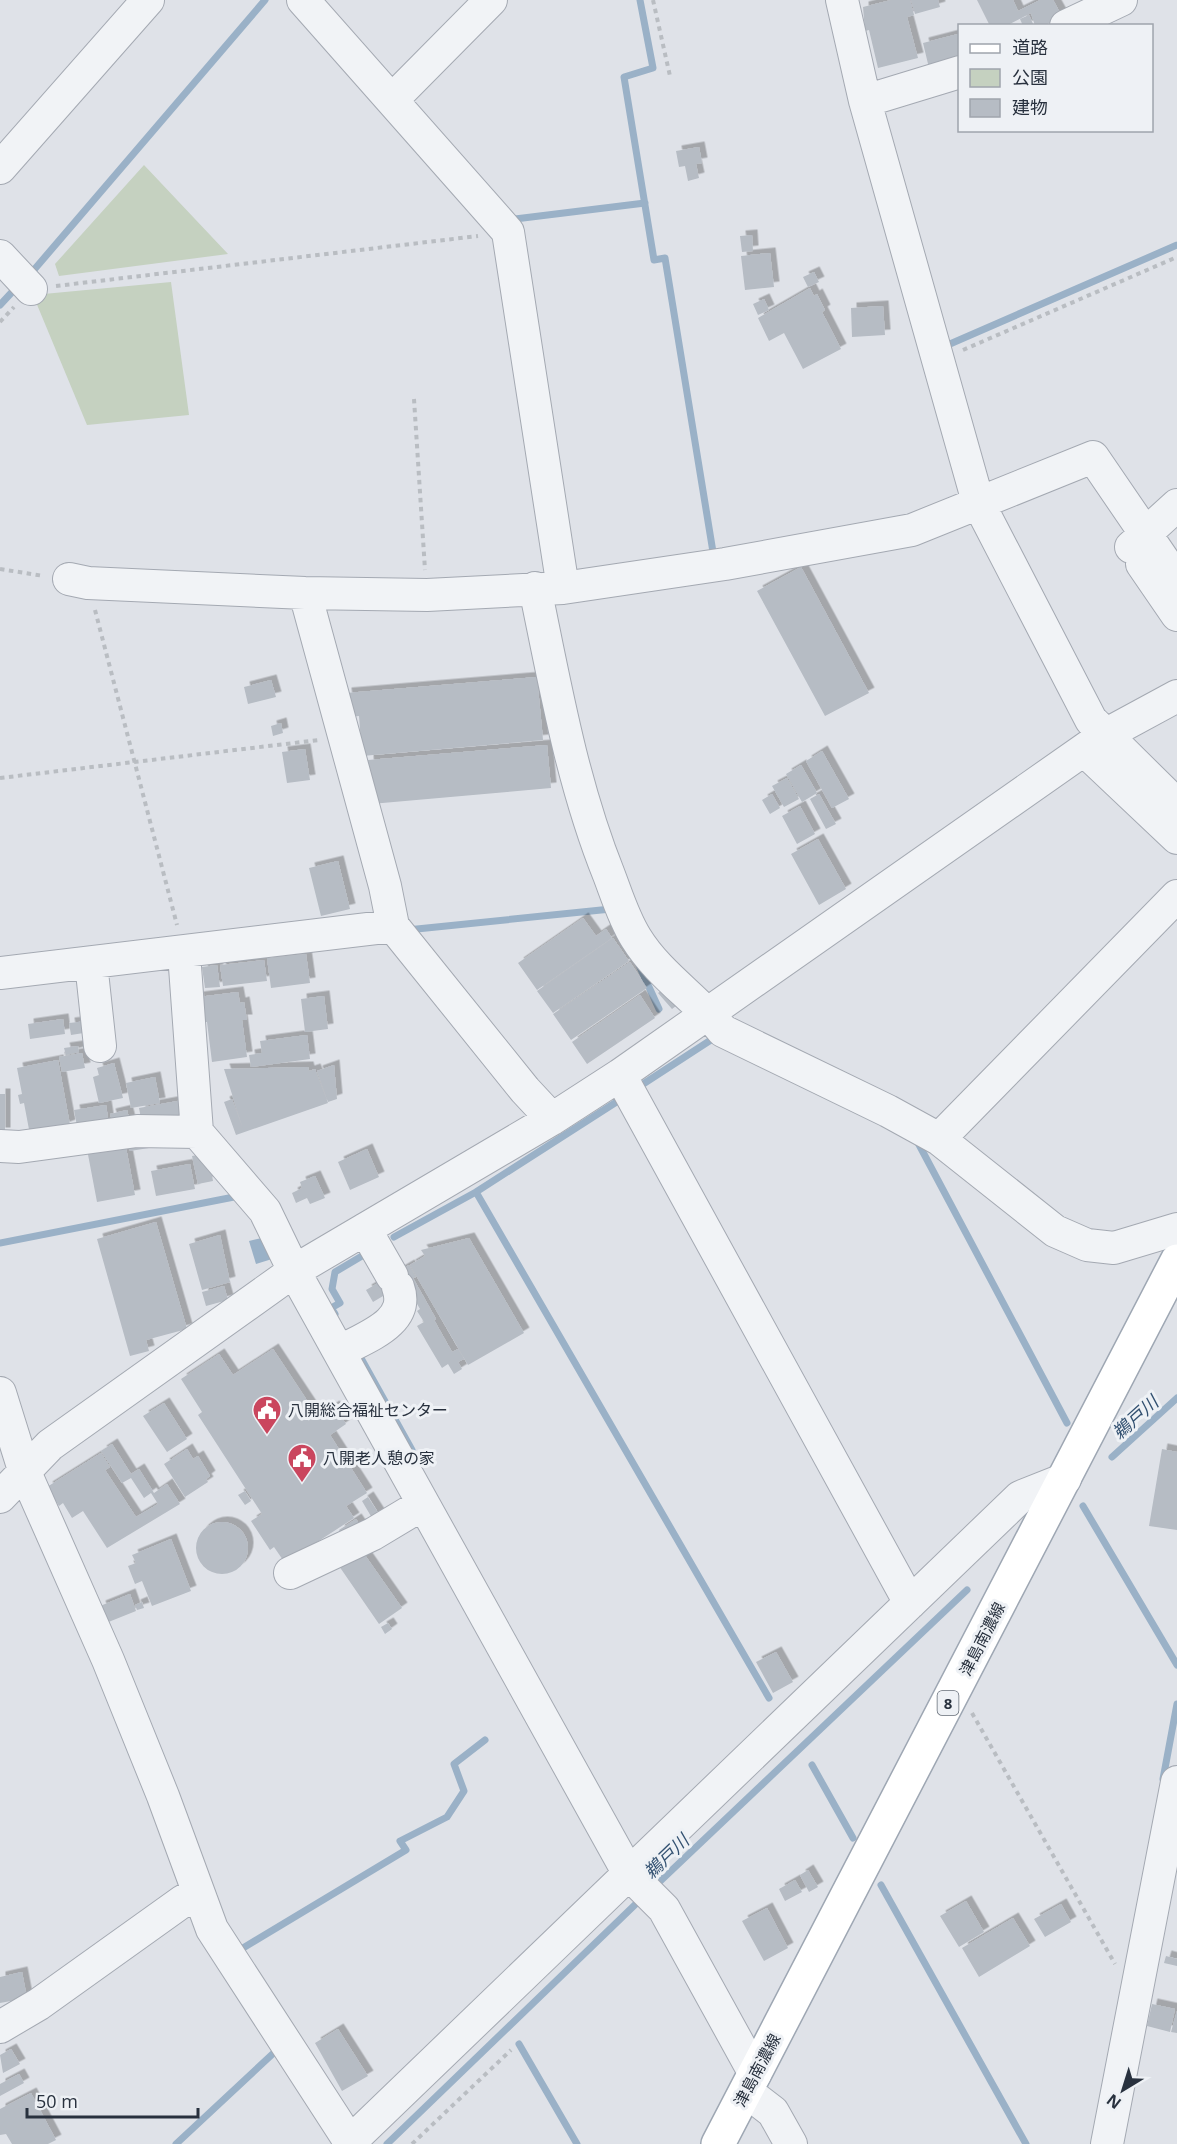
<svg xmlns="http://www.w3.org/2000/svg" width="1177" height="2144" font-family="'Open Sans','Noto Sans JP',sans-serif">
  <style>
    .green { fill: #c5d1c0 }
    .water { fill: #9ab1c7 }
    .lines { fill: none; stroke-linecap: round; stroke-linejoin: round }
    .stream { stroke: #9ab1c7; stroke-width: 7 }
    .building { fill: #b6bcc4; filter: url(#shadow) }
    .minor-casing { stroke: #a4a9b2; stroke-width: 34 }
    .major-casing { stroke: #9ea7b3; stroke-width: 36 }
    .path { stroke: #b9bdc2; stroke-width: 4; stroke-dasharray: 4.5 4.5; stroke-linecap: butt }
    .minor { stroke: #f1f3f6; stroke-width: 32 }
    .major { stroke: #fff; stroke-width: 33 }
    .labels { text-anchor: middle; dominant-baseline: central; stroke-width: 6; stroke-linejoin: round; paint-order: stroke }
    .shield { fill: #eef1f5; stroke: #636b75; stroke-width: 1.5 }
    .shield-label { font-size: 15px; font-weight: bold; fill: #28313e }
    .poi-label { font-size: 16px; fill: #28313e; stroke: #eef1f5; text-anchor: start }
    .street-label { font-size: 16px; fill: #28313e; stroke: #eef1f5 }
    .water-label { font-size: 18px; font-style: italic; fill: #335171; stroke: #eef1f5 }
  </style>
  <defs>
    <filter id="shadow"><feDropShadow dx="5.5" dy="-5.5" stdDeviation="0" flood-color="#0004"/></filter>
  </defs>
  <rect width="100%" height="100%" fill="#dfe2e8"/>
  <path class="green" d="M144,165L228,254L59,276L55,264Z
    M171,282L189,415L87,425L33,295Z"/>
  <path class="water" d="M266,1237L272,1259L256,1264L249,1241Z"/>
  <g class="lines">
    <path class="stream" d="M640,0L653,68L624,77L654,260L665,258L713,552
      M515,219L645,203
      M33,271L265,0
      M0,305L13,291
      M943,347L1177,245
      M407,930L611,909
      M639,965L659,1009
      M637,1088L717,1036
      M916,1139L1067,1423
      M476,1192L769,1698
      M394,1237L476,1192L618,1101
      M0,1243L239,1196
      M335,1314L331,1308L340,1303L332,1289L335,1272L367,1253
      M362,1360L412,1450
      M1112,1457L1177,1398
      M1083,1506L1177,1665
      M812,1765L853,1838
      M1163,1779L1177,1704
      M881,1885L1026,2144
      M653,1888L967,1590
      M238,1951L406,1850L400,1841L447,1817L464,1791L454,1764L485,1740
      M519,2044L577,2144
      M176,2144L279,2048
      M387,2144L642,1898"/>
  </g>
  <path class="building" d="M891,0H910L914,15L907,17L918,58L878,68L869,30L865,31L863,7Z
    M911,0H938L940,7L915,14Z
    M977,0H1013L1018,11L1040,0H1053L1062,16L1044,26H1035L1031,13L1006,26H990Z
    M1029,15L1034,26H1023L1020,19Z
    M958,34L960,60L929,68L923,43Z
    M699,147L702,163L696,164L699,178L688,181L685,166L679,167L676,151Z
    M752,235L753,251L742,252L740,236Z
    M770,253L774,287L745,290L741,256Z
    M814,272L819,282L808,287L803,277Z
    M810,288L814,296L817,294L825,310L822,312L841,349L803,369L784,333L769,341L758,318Z
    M764,299L769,310L758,315L753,304Z
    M883,306L885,335L852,337L851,308Z
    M801,567L869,693L825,716L757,591Z
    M537,677L543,740L362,756L359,716L349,717L346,693Z
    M271,680L276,697L248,704L244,687Z
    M281,723L283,733L273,736L271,726Z
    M547,745L551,788L371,804L368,760Z
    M305,749L310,780L287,783L282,752Z
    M822,751L849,799L832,808L806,761Z
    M801,765L817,793L802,802L786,774Z
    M787,778L799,799L784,807L772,786Z
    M772,794L780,808L770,814L762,800Z
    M819,794L836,824L826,829L810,799Z
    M800,806L815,834L797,844L782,816Z
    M818,839L846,889L819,905L791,854Z
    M338,861L350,909L321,916L309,868Z
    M583,918L596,936L606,929L612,938L537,990L518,963Z
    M613,938L629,961L553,1013L537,991Z
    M306,954L310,983L271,988L267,958Z
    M264,960L267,981L223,986L220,965Z
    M630,962L647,988L571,1040L553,1014Z
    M217,965L220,987L205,988L202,967Z
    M670,984L684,1000L672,1009L658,993Z
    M238,992L240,1003L244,1002L247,1020H242L247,1057L212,1062L207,1022H201L198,997Z
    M640,995L655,1018L587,1064L572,1042Z
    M324,996L328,1029L305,1032L301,999Z
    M63,1019L65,1034L30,1039L28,1024Z
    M88,1021L90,1032L71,1035L69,1023Z
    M307,1035L310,1059L251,1067L249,1055L262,1053L260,1041Z
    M78,1046L79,1052L66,1055L64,1048Z
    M82,1053L85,1068L62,1072L59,1057Z
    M58,1060L70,1125L31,1140L24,1103L20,1104L18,1095L22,1094L17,1068Z
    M114,1063L123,1098L99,1103L93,1077L99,1075L97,1068Z
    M334,1065L337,1099L328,1102L317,1071Z
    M308,1067L309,1071L315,1069L328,1103L236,1135L224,1102L232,1099L243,1129L224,1069Z
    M155,1077L160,1103L131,1108L126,1083Z
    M0,1094H5V1133H0Z
    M183,1100L188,1120L143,1129L139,1108Z
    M106,1105L110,1131L79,1137L74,1110Z
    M127,1110L131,1126L115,1130L110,1114Z
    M146,1135L149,1148L130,1151L128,1138Z
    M124,1137L135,1195L97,1202L86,1144Z
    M367,1149L379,1177L350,1190L338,1162Z
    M208,1153L213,1181L198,1184L192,1156Z
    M190,1164L195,1189L156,1196L151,1171Z
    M315,1176L325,1198L310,1204L307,1198L296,1203L292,1193L302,1188L300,1182Z
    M156,1222L187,1329L146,1340L149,1351L130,1356L97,1239Z
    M220,1235L230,1282L202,1290L189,1244Z
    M469,1238L524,1333L468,1365L410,1265L425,1256L421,1250Z
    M409,1265L416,1277L413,1278L436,1319L434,1320L452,1352L458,1349L464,1359L458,1362L462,1369L454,1374L448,1364L442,1368L417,1326L424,1322L417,1311L420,1309L405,1283L373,1302L366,1290Z
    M224,1286L228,1300L206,1306L202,1292Z
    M273,1349L318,1417L334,1406L346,1424L330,1435L367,1493L346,1506L354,1518L285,1563L274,1547L270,1550L251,1521L262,1514L198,1415L202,1412L181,1379L219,1354L233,1375Z
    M164,1403L187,1439L167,1452L143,1416Z
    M112,1444L131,1474L139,1469L154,1493L167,1484L180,1504L107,1548L83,1511L72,1518L63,1503L59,1506L47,1487L101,1453L110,1467L105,1470L136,1517L158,1504L151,1493L144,1498L131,1478L122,1483L101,1451Z
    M187,1449L193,1459L198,1456L210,1476L206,1479L208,1482L185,1497L164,1464Z
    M1162,1449L1177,1452V1530L1149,1526Z
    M245,1491L251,1501L245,1505L238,1495Z
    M368,1497L379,1514L372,1518L362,1501Z
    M356,1519L362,1528L344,1539L339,1530Z
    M196 1548a26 26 0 1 1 52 0a26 26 0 1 1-52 0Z
    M171,1539L191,1591L152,1606L142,1581L135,1584L128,1566L136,1563L132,1555Z
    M362,1551L402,1608L379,1624L339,1566Z
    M130,1594L136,1611L106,1623L100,1606Z
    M142,1602L144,1608L137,1610L135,1605Z
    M388,1623L392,1629L385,1634L381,1627Z
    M776,1652L793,1682L773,1693L756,1662Z
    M808,1870L818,1887L809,1892L800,1875Z
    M795,1880L802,1892L785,1901L779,1889Z
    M966,1901L984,1932L959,1947L940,1916Z
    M1061,1904L1071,1922L1045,1937L1034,1919Z
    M767,1908L788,1948L764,1961L742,1921Z
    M1013,1918L1030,1946L979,1977L962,1948Z
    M1166,1956L1177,1959V1966L1164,1963Z
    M22,1972L27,1998L0,2003V1977Z
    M1152,2004L1175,2009L1170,2032L1147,2026Z
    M1177,2011V2033L1171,2032Z
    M338,2029L368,2076L342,2091L315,2043Z
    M11,2049L20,2064L3,2073L0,2055Z
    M19,2074L24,2083L0,2096V2084Z
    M31,2093L56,2140L48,2144H12L6,2134L0,2135V2109Z"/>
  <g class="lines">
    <g class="minor-casing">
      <path id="minor" d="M303,0L508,232L563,588
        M842,0L865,101L978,502L1091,720L1177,805
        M1066,26L1121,0
        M393,99L491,0
        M865,101L960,72
        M0,168L148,0
        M0,256L31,289
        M1131,547L1177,505
        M1142,564L1177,615
        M69,579L88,583L305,593L427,595L563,588L725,564L912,530L1093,457L1177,580
        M535,588C555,685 572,783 609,875C617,896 624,919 636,938C658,974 696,998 723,1031L888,1111L939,1139L1055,1231L1087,1245L1114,1248L1177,1229
        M305,593L385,886L393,926
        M1084,750L1177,838
        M184,953L197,1132L265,1211L294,1271L629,1874L664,1909L755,2074
        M91,963L100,1046
        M0,973L393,926L525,1090L552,1119
        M620,1075L910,1603
        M939,1139L1177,896
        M0,1146L19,1147L137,1131L197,1132
        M365,1229L392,1276
        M339,1352C365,1337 411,1323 398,1287
        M0,1393L24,1470L108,1660L163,1796L212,1929L350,2142
        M0,1497L50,1445L294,1271L552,1119L620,1075L1105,735L1177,696
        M290,1573L373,1534L423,1504
        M0,2027L39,2004L183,1901L201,1899
        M746,2091L773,2112L791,2144
        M348,2144L1020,1497L1065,1479
        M1107,2144L1177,1782"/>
    </g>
    <g class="major-casing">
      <path id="major" d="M718,2144L1177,1261"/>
    </g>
    <path class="path" d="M653,0L670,76
      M56,286L478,236
      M0,322L14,307
      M963,350L1177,257
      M414,399L425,570
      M0,569L44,576
      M95,610L177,925
      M0,778L319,740
      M972,1713L1115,1964
      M412,2144L511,2050"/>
    <use href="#minor" class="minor"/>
    <use href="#major" class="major"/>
  </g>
  <defs>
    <g id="civic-pin" transform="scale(1.5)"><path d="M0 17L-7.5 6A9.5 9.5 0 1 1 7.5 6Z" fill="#ca465e" stroke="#eef1f5"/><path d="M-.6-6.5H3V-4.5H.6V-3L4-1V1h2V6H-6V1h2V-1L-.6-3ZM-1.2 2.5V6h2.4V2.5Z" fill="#fff"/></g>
  </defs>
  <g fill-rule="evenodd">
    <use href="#civic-pin" x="267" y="1410"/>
    <use href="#civic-pin" x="302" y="1458"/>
  </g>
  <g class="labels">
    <rect class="shield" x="937.5" y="1691" width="21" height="24" rx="4.5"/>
    <g class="shield-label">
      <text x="948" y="1703">8</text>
    </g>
    <g class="poi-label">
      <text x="288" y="1410">八開総合福祉センター</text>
      <text x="323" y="1458">八開老人憩の家</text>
    </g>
    <g class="street-label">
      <text transform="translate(982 1639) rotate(-63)">津島南濃線</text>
      <text transform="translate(757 2070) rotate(-62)">津島南濃線</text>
    </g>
    <g class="water-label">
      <text transform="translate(1135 1417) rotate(-42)">鵜戸川</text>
      <text transform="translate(666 1856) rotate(-44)">鵜戸川</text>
    </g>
  </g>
  <rect x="958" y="24" width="195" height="108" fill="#eef1f5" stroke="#9fa4ac" stroke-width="1.5"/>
  <rect x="970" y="44" width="30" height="9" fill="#ffffff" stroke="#9fa4ac" stroke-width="1.5"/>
  <text x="1012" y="54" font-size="18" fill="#28313e">道路</text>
  <rect x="970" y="69" width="30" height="18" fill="#c5d1c0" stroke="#9fa4ac" stroke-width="1.5"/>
  <text x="1012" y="84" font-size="18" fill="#28313e">公園</text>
  <rect x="970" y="99" width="30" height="18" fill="#b6bcc4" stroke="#9fa4ac" stroke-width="1.5"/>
  <text x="1012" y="114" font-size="18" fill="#28313e">建物</text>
  <g transform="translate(1123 2090) rotate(218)" stroke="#eef1f5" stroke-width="4.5" paint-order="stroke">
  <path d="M0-4.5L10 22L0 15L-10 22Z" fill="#28313e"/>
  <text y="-9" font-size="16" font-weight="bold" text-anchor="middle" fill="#28313e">N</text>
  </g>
  <path d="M27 2108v9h171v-9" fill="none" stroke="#28313e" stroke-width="3"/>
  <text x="36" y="2108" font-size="18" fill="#28313e" stroke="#eef1f5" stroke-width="4.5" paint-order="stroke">50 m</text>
</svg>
